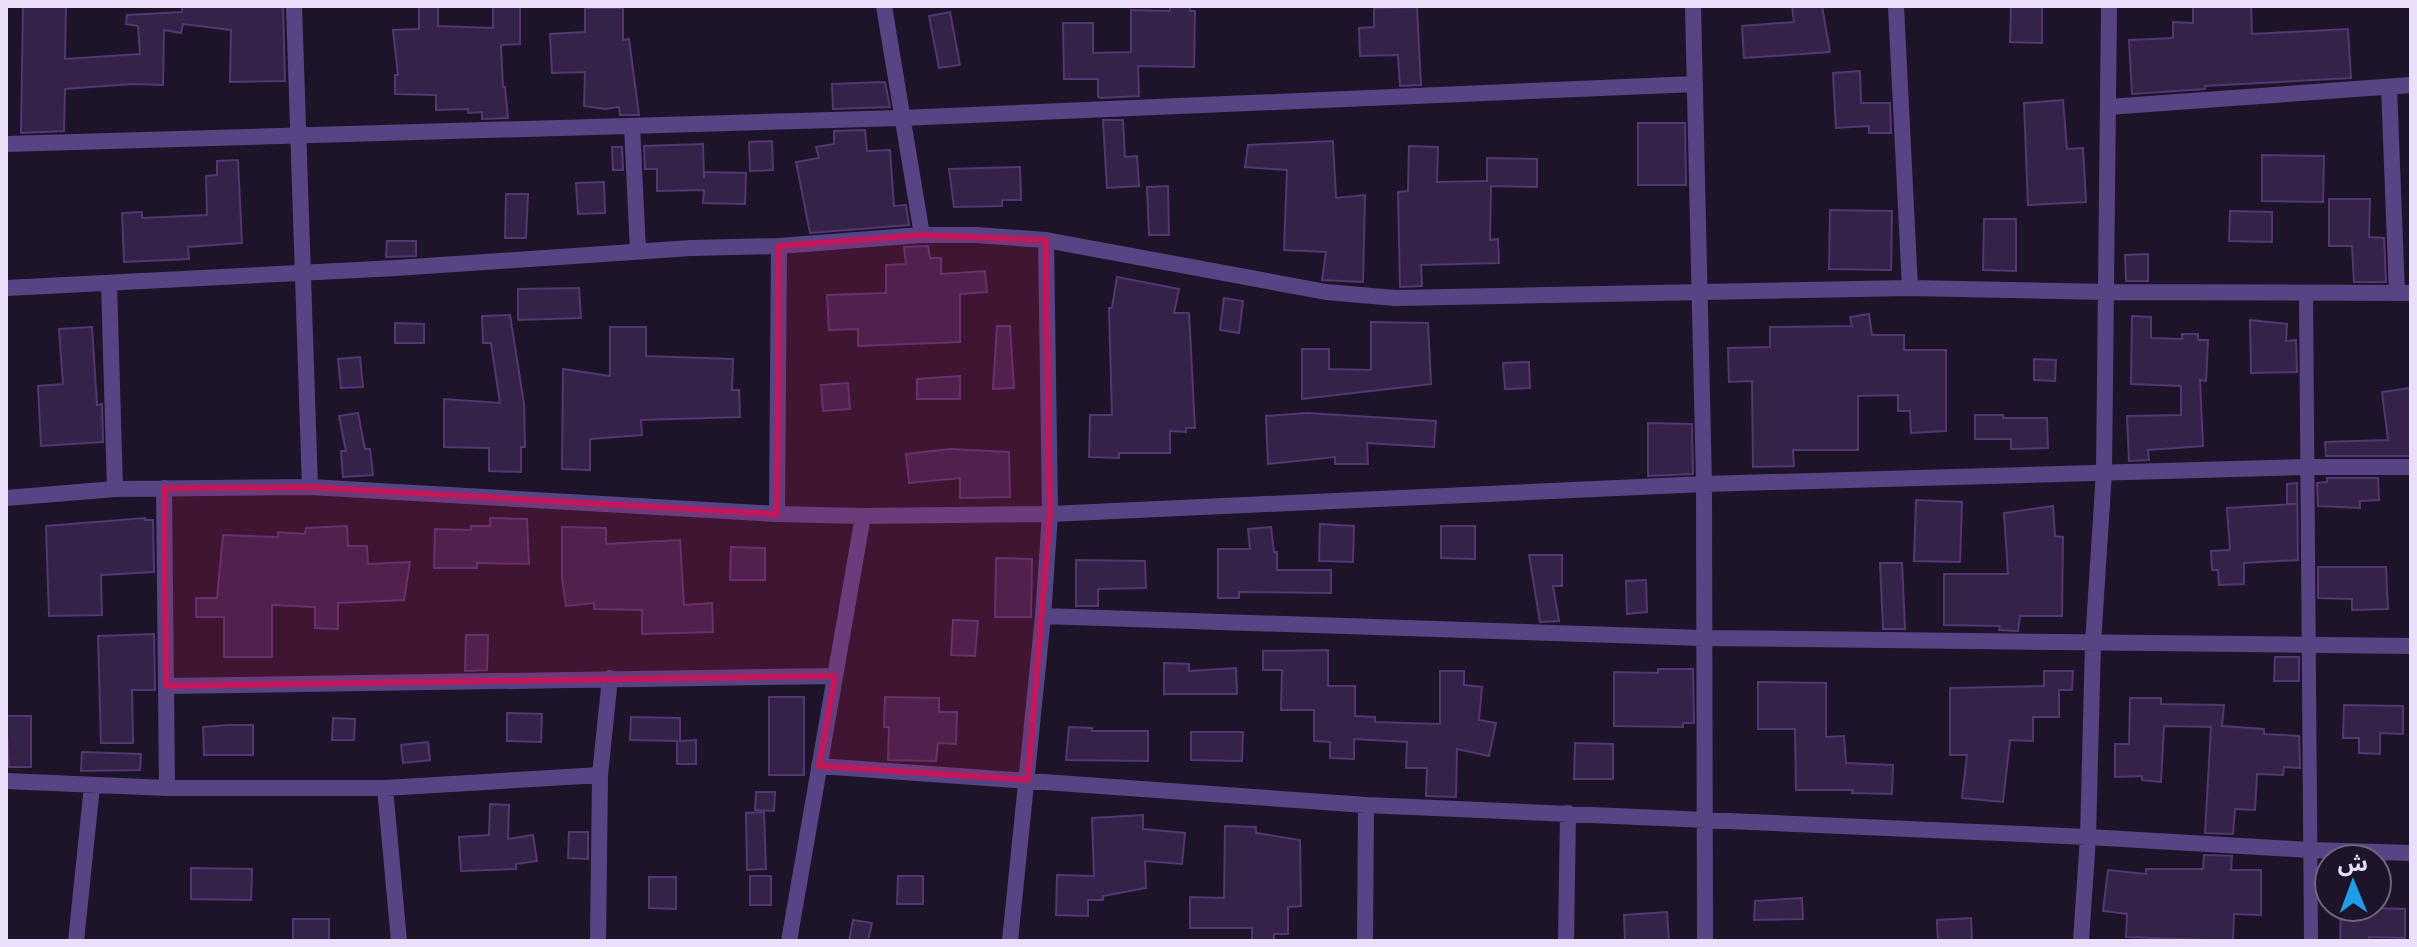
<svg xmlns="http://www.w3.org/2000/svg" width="2417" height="947" font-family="Manrope,'Noto Sans Arabic',sans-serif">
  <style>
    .building { fill: #352249; stroke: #533672; stroke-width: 2 }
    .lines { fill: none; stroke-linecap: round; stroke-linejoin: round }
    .lane { stroke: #584484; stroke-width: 14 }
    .street { stroke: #584484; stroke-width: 16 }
    .marked { fill: #c2185b; fill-opacity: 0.2; stroke: #c2185b; stroke-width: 6; stroke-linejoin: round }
  </style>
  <rect width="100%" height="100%" fill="#1e1429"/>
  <path class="building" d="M23,6H66L65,59L140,54L138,26L126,24L127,15L182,12V6H283L285,81L230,82L231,30L183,24L181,33L164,30L163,85L132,84L65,89L64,131L21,133Z
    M419,6H438V26L493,28V6H520V44L501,45L503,87H505L508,118L482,119V112L468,113V109L436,110V95L395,94V75H398L393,30L419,29Z
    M1170,6H1190V11H1195L1194,67L1138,66L1139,96L1101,98L1098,97V79H1064L1063,23H1093V53L1131,52V10L1170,11Z
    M1792,6H1822L1830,52L1744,58L1742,26L1794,22Z
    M2011,6H2042V43L2010,42Z
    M2193,6H2251L2252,34L2348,29L2351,78L2205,86V89L2132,94L2129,40L2173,38V22L2193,23Z
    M1417,7L1421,85L1400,86L1398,55L1360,56L1359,28L1374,27V8Z
    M585,8H623V40L629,39L639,115H620L619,107L605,109L584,106L585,72L552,73L550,34L585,32Z
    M950,12L960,65L939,68L929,16Z
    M1860,71L1861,103H1890L1891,133H1869V126L1836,128L1833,73Z
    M885,82L890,107L833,109L832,84Z
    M2063,100L2067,149L2083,148L2086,202L2028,205L2024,103Z
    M1103,120H1123L1125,157L1137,156L1139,186L1107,188Z
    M1638,123H1685L1686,185H1638Z
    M865,130L867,151L890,150L894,206L906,205L909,225L810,233L796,162L819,158L816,147L834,144V131Z
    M772,141L773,170L750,171L749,142Z
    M1333,141L1336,198L1365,195L1363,282L1322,280L1326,252L1284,250L1287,170L1245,167L1248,145Z
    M703,144L704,178V172L746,173L745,204L703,203L704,190L657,191V169H645L644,146Z
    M1409,146L1438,147L1437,182L1487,181V158L1537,159V187L1491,186L1490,240L1498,239L1499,263L1421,265L1422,286L1400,287L1398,192L1408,191Z
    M612,147H622L623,170H613Z
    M2262,155L2324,156L2323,202L2262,201Z
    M238,160L242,243L188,247L189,259L124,262L122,213L142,212V218L207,215L206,176L217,175V161Z
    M1020,167L1021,200H1002V206L954,207L949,169Z
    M604,182L605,213L578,214L576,183Z
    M1168,186L1169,235H1149L1147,187Z
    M506,194H528L526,238H505Z
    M2329,199H2370L2369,237L2384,238L2386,282H2354L2352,246H2329Z
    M1830,210L1892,211L1891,270L1829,269Z
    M2230,211L2272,212V242L2229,241Z
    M1984,219H2016V271L1983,270Z
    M387,241H416V256L386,257Z
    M928,246L930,258H941V274L985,271L987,292L960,294V342L858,346V329L829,330L827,295L886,293V265L906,264L904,247Z
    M2148,254V281H2126L2125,255Z
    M1117,277L1179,289L1174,313H1189L1195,428H1186V432L1170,431V453H1119V458L1089,457L1090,415H1112L1109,308H1112Z
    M579,288L581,318L518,320V289Z
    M1224,298L1243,301L1239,333L1220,330Z
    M1869,314L1872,335H1904V350H1946V431L1911,433L1910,411H1898V395L1858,396V450H1793L1794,466L1753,467L1752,381L1729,382L1728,348L1770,347V327L1852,326L1850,317Z
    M510,315L524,404L525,447H521V472L489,471V448L444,447V399L500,403L491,343H483L482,316Z
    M2132,316L2151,317V338L2182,339V334H2198V340H2208L2206,381L2200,380L2203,446L2148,450L2149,460L2129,461L2127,416L2181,415V386L2131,384Z
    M2250,320L2287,324L2286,341L2296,340L2297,372L2251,373Z
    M1371,322L1428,323L1431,384L1302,399V349H1329V369L1371,370Z
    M395,323L424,324V343H395Z
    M997,326H1010L1014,388L993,389Z
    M92,327L97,405L102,404L103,442L41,446L38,386L63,384L59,329Z
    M610,327H646V356L733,359L732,390H739L740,417L641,420L642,435L590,439V470L562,469L563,369L610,376Z
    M360,357L363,387L341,388L338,359Z
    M2034,359L2056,360L2055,381L2034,380Z
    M1529,362L1530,388L1505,389L1503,363Z
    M960,376V399H917V379Z
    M848,383L850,409L823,411L821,385Z
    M2411,388L2410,456H2326L2325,442L2388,440L2382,392Z
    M358,413L365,449H370L373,475L343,477L341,451H346L339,416Z
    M1307,413L1436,421L1434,447L1367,443L1368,464H1335V457L1268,464L1266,416Z
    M1975,415H2003V418H2047L2048,448L2011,449V439H1975Z
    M1648,423L1692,424L1693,474L1648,476Z
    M950,449L1009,452L1010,497L960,498V478L909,483L906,454Z
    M2327,478H2378L2379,500L2360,501V508L2318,506L2317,483L2327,482Z
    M2297,483L2298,560L2244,563V584L2219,585L2218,570H2212L2211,551L2230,550L2227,508L2296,504H2287V484Z
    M1916,500L1962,502L1960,562L1914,561Z
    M2053,506L2055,536L2063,537L2062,616H2020L2018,631L1999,630L2000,626L1944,625V574H2008L2004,513Z
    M145,518V520H153L154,572L101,575L102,615L49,616L46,526Z
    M490,518L527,519L529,564L477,563V568H434L435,529L471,530V526H490Z
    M1320,524L1354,526L1353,562L1319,561Z
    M347,526L348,546H367L368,564L410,562L404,600L338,603V629L315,628V607L272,605V657H224V617H196V598H217L223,535L278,537V532L305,534L306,528Z
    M1441,526H1475V559L1441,558Z
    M562,527L606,528V544L680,540L684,605L712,603L713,632L642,634V610L594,609V603L566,606L562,578Z
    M1271,527L1274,552H1277V570H1331V593L1239,592V598H1218V549H1250L1248,529Z
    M731,547L765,548V580H730Z
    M1529,555H1562V586H1553L1559,621L1540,622Z
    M996,558L1032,559L1031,617H995Z
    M1076,560L1145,561L1146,588L1098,589V606H1076Z
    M1880,563H1902L1905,629H1883Z
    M2318,567H2386L2388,609L2352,610V599L2318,598Z
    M1646,580L1647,612L1627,614L1626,581Z
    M953,620L978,621L975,656L951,655Z
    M154,634L155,690H132L133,743H101L98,636Z
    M466,635H488L487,670L465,671Z
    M1328,650V686H1355V716L1375,717V722L1440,724V671H1464V685L1482,687L1479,720L1496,723L1489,756L1457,749L1456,797L1426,796L1427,768H1406L1407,742L1354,739V759L1330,758V742L1314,741V710H1281L1282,670H1263V651Z
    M2275,657H2299V681H2274Z
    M1164,663L1189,664V671L1236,668L1237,694H1164Z
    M1658,669H1693L1694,723H1683V727L1614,726V672L1658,673Z
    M2044,671H2073L2072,690H2059V717H2033V741L2010,740L2003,802L1962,798L1967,755H1950V688L2044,686Z
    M1758,682L1826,683V737L1844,736L1846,763L1893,765L1892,794L1852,793L1853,790H1796L1795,729H1758Z
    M769,697H804V775H769Z
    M885,697L939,698V712H957L956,744L938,743L936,761L888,760L889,727H884Z
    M2130,698H2161V704L2224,705L2222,726L2264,729V734L2299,736L2300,768L2284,767L2283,775L2257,774L2255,810L2235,809L2233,834L2205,833L2211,727L2164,726L2161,782L2142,780V776L2115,777V744H2129Z
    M2344,705L2403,706V734L2380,733V754L2359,753V738H2343Z
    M507,713L542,714L541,742L507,741Z
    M6,716H31V767H9Z
    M631,717L680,718V741L696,740V764H677V741L630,740Z
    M333,718L355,719L354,740H332Z
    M228,725H253V755H204L203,727Z
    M1069,727L1092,728V731H1148V761L1066,760Z
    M1191,732H1243L1242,761L1191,760Z
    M428,742L430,760L403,763L401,745Z
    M1575,743L1613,744V779H1574Z
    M82,752L141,754L140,770L81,771Z
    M756,792H775L774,811L755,810Z
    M490,804L509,805L508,839L533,835L537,861L516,864V869L461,871L459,837L489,835Z
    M764,812L766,869L747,870L746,813Z
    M1143,815V829L1185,833L1182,864L1145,861L1146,888L1103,896V900H1088V916L1056,915L1057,875L1094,876L1092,818Z
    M1225,826L1256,827V833L1300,840L1301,906L1288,907V934H1274V941H1252V928H1190V897L1224,898Z
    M569,832H588V859L568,858Z
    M2204,855L2232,856L2231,870H2261V915L2234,914L2233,941L2126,937L2127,914L2103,911L2108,870L2146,874V869H2203Z
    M191,868L252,869L251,900L191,899Z
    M750,876H771V905H750Z
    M898,876H923V904H897Z
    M649,877H676V909L649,908Z
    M1802,898L1803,919L1754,920L1755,901Z
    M2341,907L2405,909V938L2369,937V941H2340Z
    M1667,912L1669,941H1625L1624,915Z
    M1971,918L1972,941H1938L1937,920Z
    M293,919H329V941H293Z
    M853,920L872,923L868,941H849Z"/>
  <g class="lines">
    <path class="lane" d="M2306,293L2311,941"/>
    <path class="street" d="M294,6L310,487
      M884,6L922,235
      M1693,6L1704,484L1705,941
      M1896,6L1910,288
      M2389,87L2397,293
      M2108,107L2411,85
      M632,126L638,251
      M6,144L901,118L1695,84
      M109,284L115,489
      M6,288L396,268L691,248L779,246L922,235H976L1046,240L1326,292L1395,298L1910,288L2106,292L2411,293
      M164,488L167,788
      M6,498L115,489L310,487L777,514L863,516L1050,514L1704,484L2307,467H2411
      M777,514L779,246
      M1043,616L1703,638L2411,646
      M166,686L835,676
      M819,766L1366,805L2088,837L2310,850L2411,853
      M6,781L167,788H385L600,775
      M385,788L399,941
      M76,941L92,786
      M598,941L600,775L610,678
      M789,941L863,516
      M1010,941L1043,616L1050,514L1046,240
      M1365,941L1366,805
      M1566,941L1568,813
      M2081,941L2088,837L2093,643L2104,472L2109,6"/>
  </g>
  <path class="marked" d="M922,235L1046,240L1050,514L1028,780L819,766L835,676L166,686L164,488L310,487L777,514L779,246Z"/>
  <rect width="2417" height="947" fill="none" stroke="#ebdffc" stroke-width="16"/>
  <g transform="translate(2353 883) rotate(359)"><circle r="38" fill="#1e1429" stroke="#70657d" stroke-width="2"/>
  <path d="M0-6L14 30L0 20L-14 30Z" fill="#1f9be8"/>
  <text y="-12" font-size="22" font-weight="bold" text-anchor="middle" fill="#ebdffc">ش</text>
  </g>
</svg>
